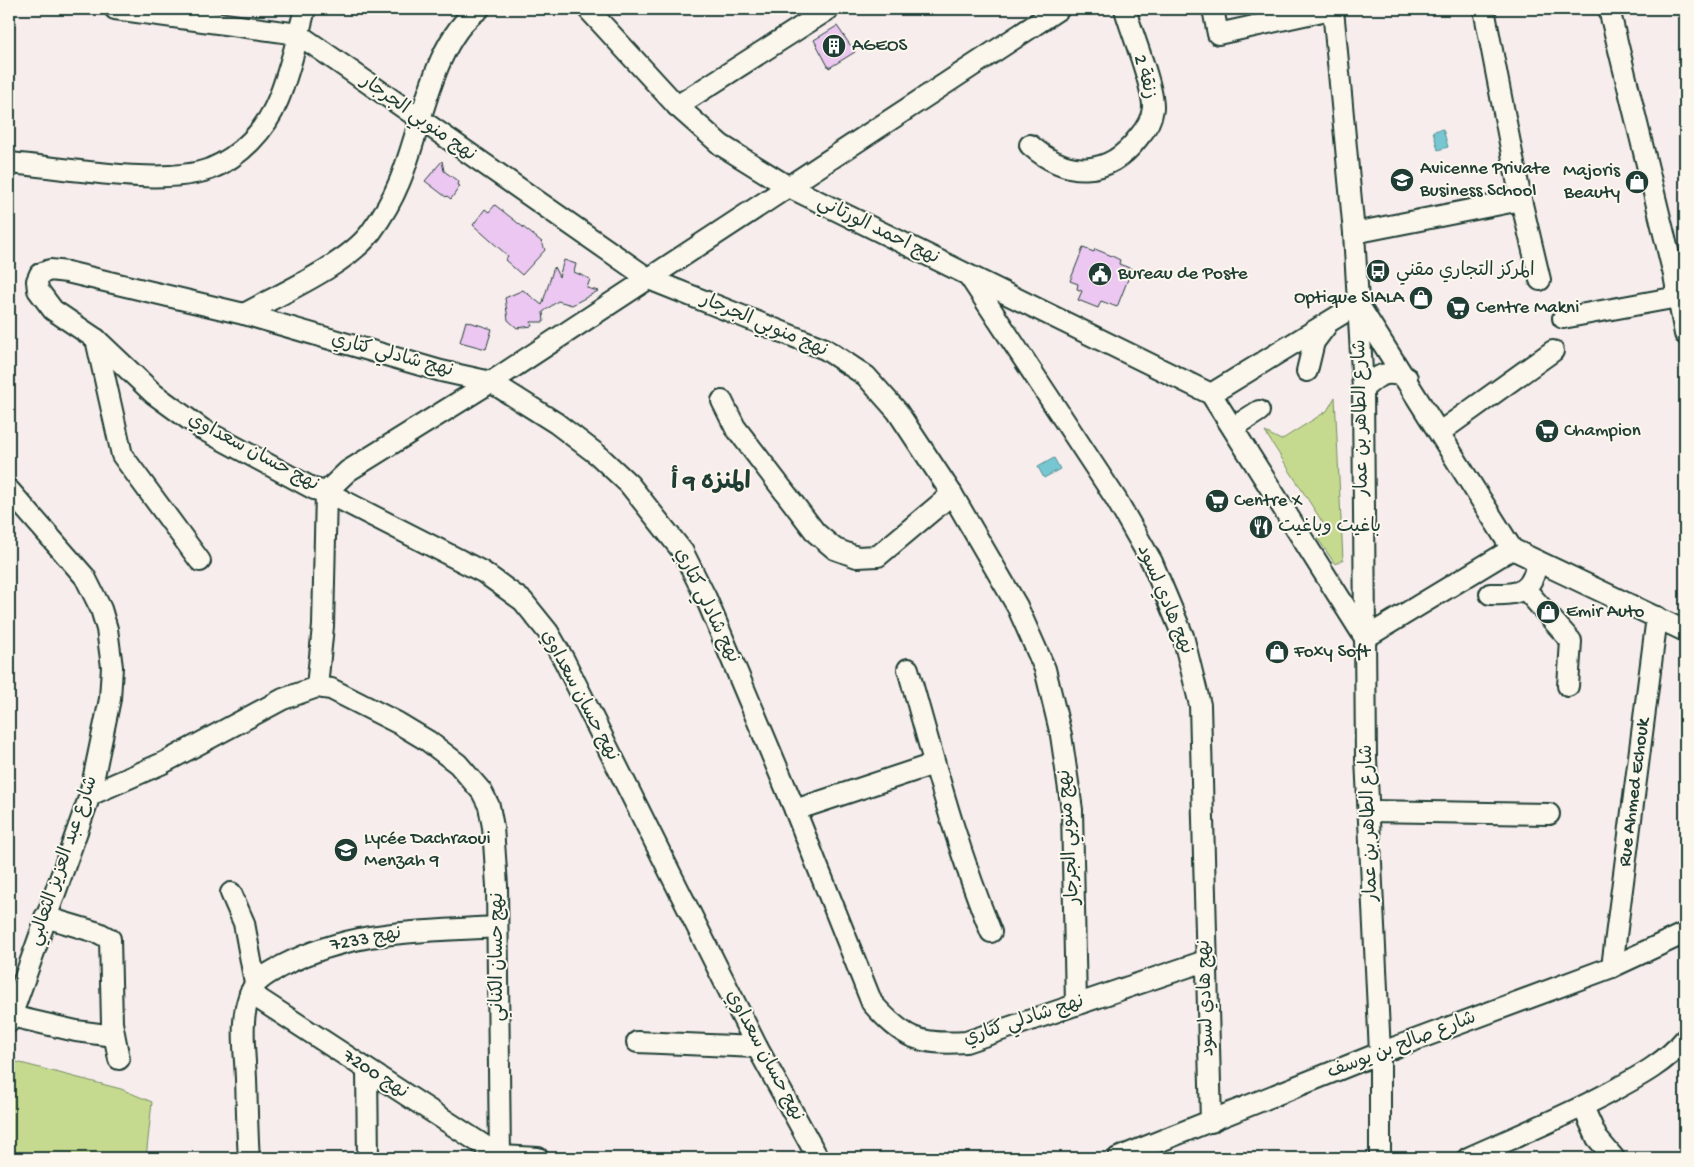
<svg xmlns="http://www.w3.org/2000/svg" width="1694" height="1167" font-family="'Gochi Hand','Playpen Sans Arabic',sans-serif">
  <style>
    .green { fill: #c6da8f; stroke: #728c62 }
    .water { fill: #77c7d2; stroke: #549093 }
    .building { fill: #ebc7f2; stroke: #1f3d34 }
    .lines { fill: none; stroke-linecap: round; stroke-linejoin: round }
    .minor-casing { stroke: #1f3d34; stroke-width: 24 }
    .minor { stroke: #fbf7ec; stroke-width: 20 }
    .labels { text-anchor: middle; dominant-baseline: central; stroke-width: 4; stroke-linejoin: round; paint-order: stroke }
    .poi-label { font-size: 19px; fill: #1f3d34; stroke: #fbf7ec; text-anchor: start }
    .street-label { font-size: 19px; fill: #1f3d34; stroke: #fbf7ec }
    .district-label { font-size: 24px; font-weight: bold; fill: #1f3d34; stroke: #fbf7ec }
  </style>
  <rect width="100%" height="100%" fill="#f8eded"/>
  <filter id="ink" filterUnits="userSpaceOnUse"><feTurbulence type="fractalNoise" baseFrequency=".02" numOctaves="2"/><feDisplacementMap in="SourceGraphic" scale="10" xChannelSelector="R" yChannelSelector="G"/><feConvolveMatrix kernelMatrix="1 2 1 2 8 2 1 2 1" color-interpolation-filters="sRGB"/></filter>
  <g filter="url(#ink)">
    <path class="green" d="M1335,397L1343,560L1335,564L1318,539L1328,531L1265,432L1281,440L1327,411Z
      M9,1060L121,1089L152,1102L146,1158H9Z"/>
    <path class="water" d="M1443,129L1448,147L1438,150L1433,131Z
      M1054,458L1060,469L1044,478L1038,467Z"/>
    <path class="building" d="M837,26L855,52L829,68L814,40Z
      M442,161L444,171L459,182L458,185L460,186L451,199L447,196L446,197L425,181Z
      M495,205L542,242L545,250L522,275L505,260L508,256L473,225L485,209L489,212Z
      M1083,248L1094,252L1095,249L1112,256L1120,260L1119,264L1132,269L1117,307L1101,301L1098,308L1078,300L1082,291L1077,289L1078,284L1070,281Z
      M564,260L576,264L574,272L590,279L587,288L598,291L572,305L558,301L543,312L544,322H531L532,326L517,328L508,320L505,298L523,290L542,305L554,267L559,277Z
      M466,321L492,329L486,349L460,342Z"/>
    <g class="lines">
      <g class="minor-casing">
        <g id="minor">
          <path d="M115,9L298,34L649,279L825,349L866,376L897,411L952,494L1017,606L1045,669L1061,735L1072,810L1076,1005"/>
          <path d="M588,9L677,106L721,145L787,186L1211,394L1365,638L1512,549"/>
          <path d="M1213,9L1218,34L1331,9"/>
          <path d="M1333,9L1354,233L1363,389L1366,758L1380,1053V1158"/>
          <path d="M1484,9L1521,200L1540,280"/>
          <path d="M1609,9L1674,275L1685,334"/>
          <path d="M677,106L829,9"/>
          <path d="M1030,145C1066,177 1108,178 1138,138C1145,130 1152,119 1153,108C1154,87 1131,31 1125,9"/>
          <path d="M9,163C63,167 160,187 210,169C240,157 266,130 278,100C290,71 297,39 305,9"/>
          <path d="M1354,233L1521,200"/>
          <path d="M969,276L1116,499L1152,562L1183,636L1200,705L1211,1122"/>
          <path d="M244,314C280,294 348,264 371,232C382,217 392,200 399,183C421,132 432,41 479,9"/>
          <path d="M1563,318L1678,297"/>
          <path d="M96,339L122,455L200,561"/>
          <path d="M1307,371L1314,342L1326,326"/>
          <path d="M1363,389C1378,375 1386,369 1407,378"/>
          <path d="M1211,394L1358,304L1512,549L1685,631"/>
          <path d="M722,401L735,427L816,533L835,549L857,557L878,556L952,494"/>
          <path d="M1234,427L1259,411"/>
          <path d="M1440,432L1553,351"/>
          <path d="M9,490L85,577L101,609L107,629L112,667L110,699L90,795L9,1022"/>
          <path d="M1525,589L1571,641L1568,686"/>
          <path d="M1490,594C1519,595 1533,592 1537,561"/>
          <path d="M908,669C933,757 956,847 991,932"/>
          <path d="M317,687L323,626L326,492L348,471L491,382L1059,9"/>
          <path d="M90,795L163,763L283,699L317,687L331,689L398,723L428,741L458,764L482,792L489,806L493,827L497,886L500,1158"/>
          <path d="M795,810L934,764"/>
          <path d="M1369,811L1549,814"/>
          <path d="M231,893L244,923L255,983"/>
          <path d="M45,917L99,933L110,939L112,1023L119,1059"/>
          <path id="s1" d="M1612,967L1657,617"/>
          <path d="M250,993L500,1156L538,1158"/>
          <path d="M11,1016L76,1031L114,1036"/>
          <path d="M637,1042L757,1047"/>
          <path d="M367,1070L368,1158"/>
          <path d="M1583,1107L1597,1138L1614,1158"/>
          <path d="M249,1158C247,1132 247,1105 246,1079C245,1051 239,1018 251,992C256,979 270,973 282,966C354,929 418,932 496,927"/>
          <path d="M818,1158L757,1047L564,660L548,632L523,601L483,572L326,492L314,489L202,429L154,394L96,339L53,310L38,290L37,281L40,274L50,270L67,272L244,314L441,371L491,382L556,423L598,455L629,484L683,552L706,598L795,810L872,1003C904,1039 919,1045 966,1042L1205,961"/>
          <path d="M1118,1158L1380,1053L1612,967L1685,933"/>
          <path d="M1468,1158C1517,1136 1567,1116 1614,1090C1640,1076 1666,1062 1685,1039"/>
        </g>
      </g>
      <use href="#minor" class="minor"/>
    </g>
  </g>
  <defs>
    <g id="building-disc" transform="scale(1.25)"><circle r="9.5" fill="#1f3d34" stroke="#fbf7ec"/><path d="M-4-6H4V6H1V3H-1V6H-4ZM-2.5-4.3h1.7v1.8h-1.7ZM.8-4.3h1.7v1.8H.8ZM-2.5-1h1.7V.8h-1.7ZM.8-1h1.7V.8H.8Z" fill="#fff"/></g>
    <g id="school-disc" transform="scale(1.25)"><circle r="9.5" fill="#1f3d34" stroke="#fbf7ec"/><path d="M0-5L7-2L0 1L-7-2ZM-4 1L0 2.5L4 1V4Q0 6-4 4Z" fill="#fff"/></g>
    <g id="shop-disc" transform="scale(1.25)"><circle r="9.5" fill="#1f3d34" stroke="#fbf7ec"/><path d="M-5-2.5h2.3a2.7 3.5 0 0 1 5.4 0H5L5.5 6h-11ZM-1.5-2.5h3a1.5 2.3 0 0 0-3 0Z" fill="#fff"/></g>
    <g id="bus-disc" transform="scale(1.25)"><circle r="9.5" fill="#1f3d34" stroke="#fbf7ec"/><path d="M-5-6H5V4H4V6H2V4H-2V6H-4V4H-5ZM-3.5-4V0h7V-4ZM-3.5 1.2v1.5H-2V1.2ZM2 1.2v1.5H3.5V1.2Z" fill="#fff"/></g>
    <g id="civic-disc" transform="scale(1.25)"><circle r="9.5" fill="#1f3d34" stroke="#fbf7ec"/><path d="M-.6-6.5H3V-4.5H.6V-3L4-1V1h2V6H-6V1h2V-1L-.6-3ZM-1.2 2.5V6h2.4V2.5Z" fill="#fff"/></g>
    <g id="supermarket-disc" transform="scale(1.25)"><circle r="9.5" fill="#1f3d34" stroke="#fbf7ec"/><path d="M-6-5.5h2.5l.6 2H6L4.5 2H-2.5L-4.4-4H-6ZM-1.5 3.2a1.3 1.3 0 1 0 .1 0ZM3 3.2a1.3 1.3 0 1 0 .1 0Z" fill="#fff"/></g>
    <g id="restaurant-disc" transform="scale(1.25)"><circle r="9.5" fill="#1f3d34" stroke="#fbf7ec"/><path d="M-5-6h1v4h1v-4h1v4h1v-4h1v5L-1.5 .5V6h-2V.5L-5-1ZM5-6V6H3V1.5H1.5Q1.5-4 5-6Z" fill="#fff"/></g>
  </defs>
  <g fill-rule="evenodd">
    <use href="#building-disc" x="834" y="46"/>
    <use href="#school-disc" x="1402" y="180"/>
    <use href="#shop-disc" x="1637" y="182"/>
    <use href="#bus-disc" x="1378" y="271"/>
    <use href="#civic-disc" x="1100" y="274"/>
    <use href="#shop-disc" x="1421" y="298"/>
    <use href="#supermarket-disc" x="1458" y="308"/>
    <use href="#supermarket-disc" x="1547" y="431"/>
    <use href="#supermarket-disc" x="1217" y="501"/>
    <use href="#restaurant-disc" x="1261" y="527"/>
    <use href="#shop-disc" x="1548" y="612"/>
    <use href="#shop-disc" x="1277" y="652"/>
    <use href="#school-disc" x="346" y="850"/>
  </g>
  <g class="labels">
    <g class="poi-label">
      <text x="852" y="46">AGEOS</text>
      <text x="1420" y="169">Avicenne Private<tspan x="1420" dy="22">Business School</tspan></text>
      <text x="1620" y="171" text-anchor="end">Majoris<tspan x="1620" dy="22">Beauty</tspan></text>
      <text x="1396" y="271">المركز التجاري مقني</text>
      <text x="1118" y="274">Bureau de Poste</text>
      <text x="1404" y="298" text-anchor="end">Optique SIALA</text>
      <text x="1476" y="308">Centre Makni</text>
      <text x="1564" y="431">Champion</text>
      <text x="1234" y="501">Centre X</text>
      <text x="1278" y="527">باغيت وباغيت</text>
      <text x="1566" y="612">Emir Auto</text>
      <text x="1294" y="652">Foxy Soft</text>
      <text x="364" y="839">Lycée Dachraoui<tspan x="364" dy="22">Menzah 9</tspan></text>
    </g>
    <g class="street-label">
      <text transform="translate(1144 77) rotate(75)">زنقة 2</text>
      <text transform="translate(418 119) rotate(35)">نهج منوبي الجرجار</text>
      <text transform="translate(878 231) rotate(26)">نهج احمد الورتاني</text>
      <text transform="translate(764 326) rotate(23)">نهج منوبي الجرجار</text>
      <text transform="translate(392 356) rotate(15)">نهج شادلي كتاري</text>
      <text transform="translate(1362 418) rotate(-91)">شارع الطاهر بن عمار</text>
      <text transform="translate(253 453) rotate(28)">نهج حسان سعداوي</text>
      <text transform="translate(1164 600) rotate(67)">نهج هادي لسود</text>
      <text transform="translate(706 606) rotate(64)">نهج شادلي كتاري</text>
      <text transform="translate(579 696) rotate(62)">نهج حسان سعداوي</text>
      <text stroke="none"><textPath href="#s1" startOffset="176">Rue Ahmed Echouk</textPath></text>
      <text transform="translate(1370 823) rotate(-92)">شارع الطاهر بن عمار</text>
      <text transform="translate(1070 837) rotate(-94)">نهج منوبي الجرجار</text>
      <text transform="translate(64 861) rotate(-71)">شارع عبد العزيز الثعالبي</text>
      <text transform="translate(366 940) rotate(-10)">نهج 7233</text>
      <text transform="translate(498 957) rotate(-90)">نهج حسان الكناني</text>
      <text transform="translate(1207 998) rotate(-92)">نهج هادي لسود</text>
      <text transform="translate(1024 1021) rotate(-18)">نهج شادلي كتاري</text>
      <text transform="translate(1402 1046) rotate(-21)">شارع صالح بن يوسف</text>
      <text transform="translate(764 1056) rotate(62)">نهج حسان سعداوي</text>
      <text transform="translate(375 1075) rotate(33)">نهج 7200</text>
    </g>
    <g class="district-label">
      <text x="711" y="483">المنزه 9 أ</text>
    </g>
  </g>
  <rect width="1694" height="1167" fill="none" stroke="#fbf7ec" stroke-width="30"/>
  <rect x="15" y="15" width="1664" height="1137" fill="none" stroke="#1f3d34" stroke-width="2" filter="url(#ink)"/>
</svg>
